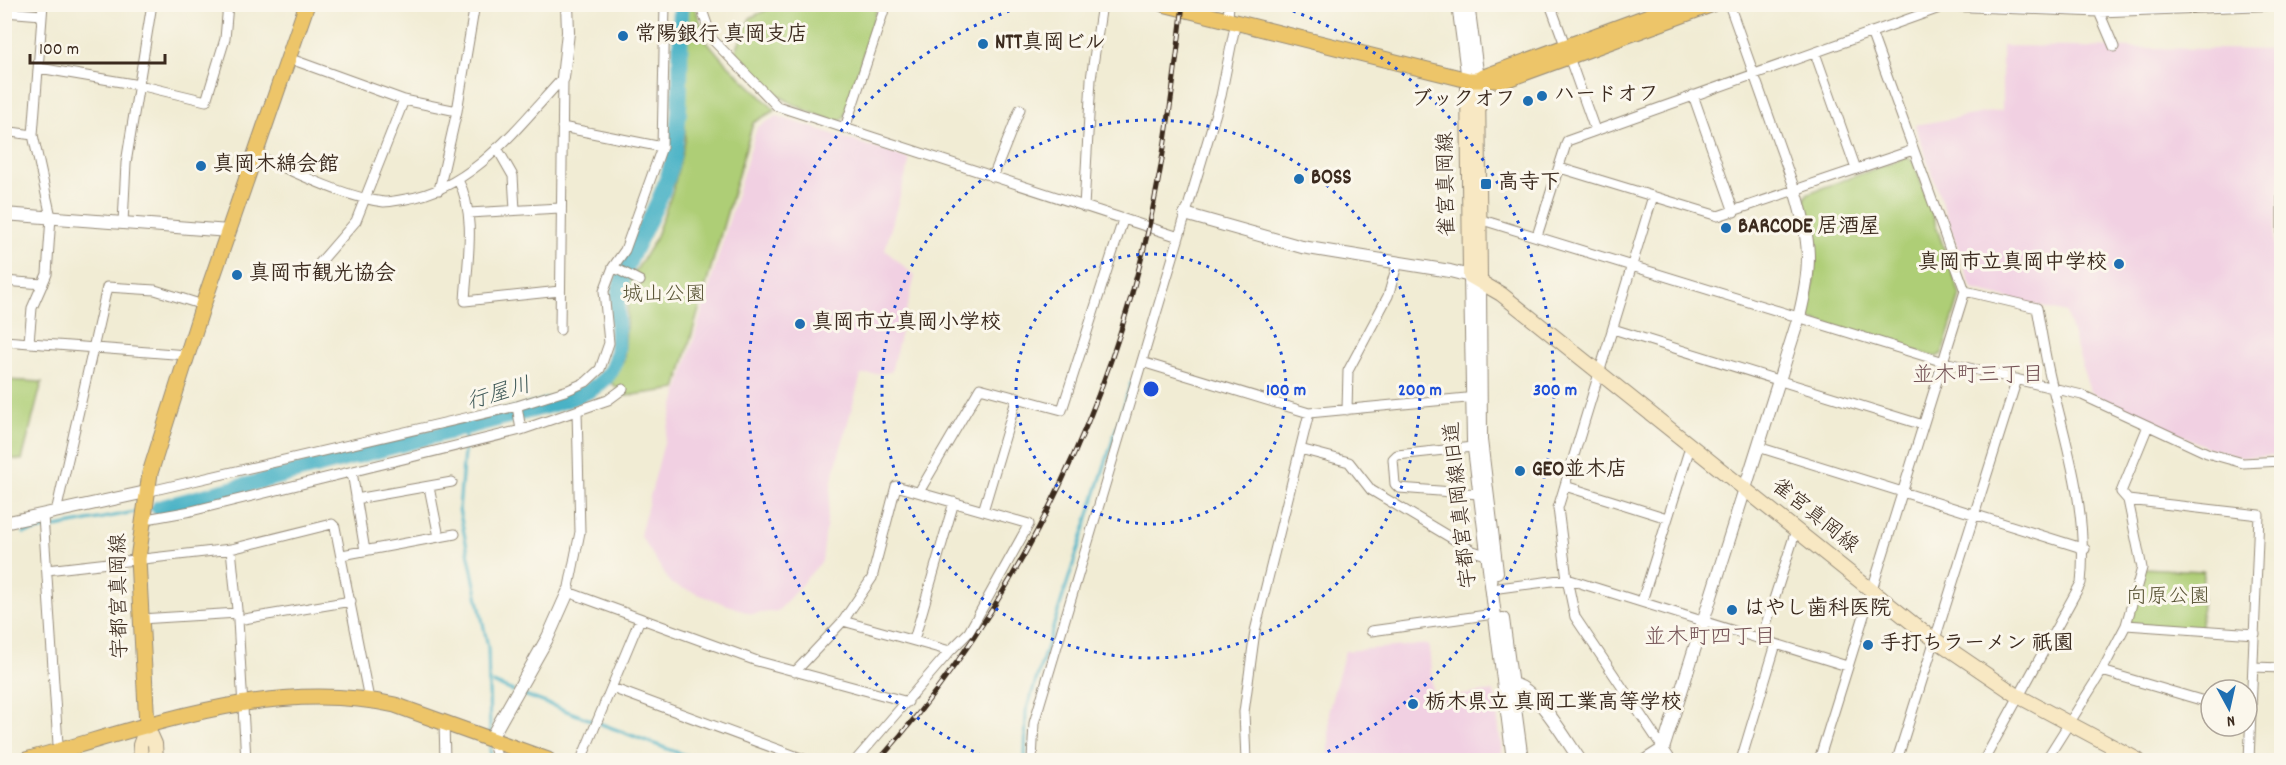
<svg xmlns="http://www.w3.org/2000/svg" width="2286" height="765" font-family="Dekko,'Klee One',sans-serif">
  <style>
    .built { fill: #f1d0e2 }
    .green { fill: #aece76; stroke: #747c4a; stroke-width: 1.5 }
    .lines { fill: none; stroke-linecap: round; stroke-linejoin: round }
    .stream { stroke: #48b2c6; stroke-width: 3 }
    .river { stroke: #48b2c6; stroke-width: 16 }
    .minor-casing { stroke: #968b79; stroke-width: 11 }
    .tertiary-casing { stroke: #968b79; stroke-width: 14 }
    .secondary-casing { stroke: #968b79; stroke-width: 16 }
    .primary-casing { stroke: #968b79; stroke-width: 17 }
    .minor { stroke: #fff; stroke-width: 9 }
    .tertiary { stroke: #fff; stroke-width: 12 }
    .secondary { stroke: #f8e8c3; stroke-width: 14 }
    .primary { stroke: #edc569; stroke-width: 15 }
    .rail-casing { stroke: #3b2a1e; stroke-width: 5 }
    .rail { stroke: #fbf7ec; stroke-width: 3; stroke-dasharray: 9; stroke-linecap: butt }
    .ring { fill: none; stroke: #1d4ed8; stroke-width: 3; stroke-dasharray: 3 6 }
    .poi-dot { fill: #1f6fb2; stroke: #fbf7ec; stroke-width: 2 }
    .labels { text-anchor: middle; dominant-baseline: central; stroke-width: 6; stroke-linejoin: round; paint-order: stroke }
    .poi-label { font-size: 21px; font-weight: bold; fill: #3b2a1e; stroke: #fbf7ec; text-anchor: start }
    .street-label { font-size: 21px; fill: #3b2a1e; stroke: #fbf7ec }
    .park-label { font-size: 21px; fill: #585334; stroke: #fbf7ec }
    .neighbourhood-label { font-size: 22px; fill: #745255; stroke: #fbf7ec }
    .water-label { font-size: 22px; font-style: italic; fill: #405a59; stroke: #fbf7ec }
    .centre { fill: #1d4ed8; stroke: #fbf7ec; stroke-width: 3 }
    .ring-label { font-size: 18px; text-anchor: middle; font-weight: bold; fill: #1d4ed8; stroke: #fbf7ec; stroke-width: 6; stroke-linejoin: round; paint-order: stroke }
  </style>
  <rect width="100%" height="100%" fill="#fbf7ec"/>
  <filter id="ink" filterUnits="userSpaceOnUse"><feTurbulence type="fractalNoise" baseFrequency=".0167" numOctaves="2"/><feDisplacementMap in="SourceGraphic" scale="12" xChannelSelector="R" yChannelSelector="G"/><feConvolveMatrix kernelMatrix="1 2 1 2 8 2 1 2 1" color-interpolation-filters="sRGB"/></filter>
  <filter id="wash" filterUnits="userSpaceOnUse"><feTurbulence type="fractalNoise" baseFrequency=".008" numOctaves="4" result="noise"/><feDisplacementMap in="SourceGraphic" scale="24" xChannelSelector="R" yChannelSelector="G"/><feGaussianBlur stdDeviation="1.35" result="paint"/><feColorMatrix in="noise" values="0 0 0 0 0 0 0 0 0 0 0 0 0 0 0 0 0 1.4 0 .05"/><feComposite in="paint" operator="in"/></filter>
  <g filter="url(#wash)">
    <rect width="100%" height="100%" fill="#f1ecd4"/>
    <path class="built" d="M2002,46L2281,50L2282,164L2274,238L2282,389L2281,456L2244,457L2209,448L2090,392L2066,313L1972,289L1915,125L2002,110Z
      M777,116L910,159L885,250L915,276L891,372L861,375L832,480L822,561L778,611L752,614L671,584L640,535L672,412L757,127Z
      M1429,644L1433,699L1494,691L1503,760H1329V709L1345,651Z"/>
    <path class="green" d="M778,4L878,5L844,118L838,122C789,107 770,92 733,57L750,18Z
      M695,7L706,40L722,59L775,110L753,123L676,389L626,396L608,380L624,360L629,282L654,241L673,190L685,141L686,9Z
      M1907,157L1914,162L1960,295L1942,354L1936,357L1806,318C1817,276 1820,244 1804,202L1808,193Z
      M4,380L42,382L22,460L5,458Z
      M2142,568L2203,571L2201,630L2126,625Z"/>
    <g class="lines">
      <path class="stream" d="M466,429L459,509L488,647L490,732
        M149,509L159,508
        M24,533L140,511
        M493,683L513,691
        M519,693L697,760
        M490,747L491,760
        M1025,760L1026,712L1131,383"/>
      <path class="river" d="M159,508L528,411C553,404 595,396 610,372C624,350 613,317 619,291C629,250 657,214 669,173C684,122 679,58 681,4"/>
    </g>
  </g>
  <g filter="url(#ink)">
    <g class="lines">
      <g class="minor-casing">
        <path id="minor" d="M700,4L712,39L777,106L1179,237
          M1550,4L1565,45
          M1729,4L1795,190
          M2095,4L2099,12L2282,5
          M4,12L42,15
          M1228,19L1229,4
          M1815,53L1856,169
          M1569,57L1595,130
          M288,58L404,100L457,111
          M39,68L139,85L206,101L225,39L228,4
          M1693,95L1734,212
          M562,127L662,147
          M845,128L886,4
          M4,131L33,135
          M497,148L513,176L515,210
          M255,155C294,171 342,197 384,202C391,202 399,200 406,199C474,188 519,125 563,78
          M1560,168L1718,216L1913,150
          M993,177L1020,109
          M458,180C477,215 467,262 465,301L560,291
          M439,190L457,111L475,4
          M2282,195V281
          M1653,196L1558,508L1567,579L1575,617L1671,760
          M1084,207L1091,79L1102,4
          M469,213L560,208
          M1479,219L1944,362L2082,395L2207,453L2243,463L2282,461
          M123,223L126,163L152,4
          M1537,236L1567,141L1945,6L2099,12L2114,47
          M613,267L640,281
          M311,273L356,221L404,100
          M4,281L43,284
          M1965,291L2037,308C2042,335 2046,363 2053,389C2069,453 2088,516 2081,583L1984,760
          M1613,329L1923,425
          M560,330L563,78
          M4,341L187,355
          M29,342L32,308L47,274L51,217L33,135L43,4
          M1142,362L1309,413L1477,397
          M517,406L521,430
          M1347,410L1348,371L1388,296L1398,262
          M577,411L580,532L568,592L757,661L908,702
          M2148,426L2121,492L2128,500L2142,568L2126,625L2255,634
          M1473,447L1397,455L1393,459L1395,484L1399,488L1479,494
          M1758,447L2085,549
          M1300,449L1349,462L1371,490L1473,551L1486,555
          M352,472L365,551
          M1565,486L1667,518
          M429,487L439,537
          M146,492L517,406L568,390L586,382L600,369L609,343L604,291L613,267L625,250L662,147L665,4
          M919,492L980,388L1062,410L1123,220
          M356,499L452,482
          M2128,500L2259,515L2249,760
          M983,511L1017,397
          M56,512L107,287L155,290L203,305
          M43,515L59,760
          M141,520L191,511L521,430L608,400L623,389
          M231,549L238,620L246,760
          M342,555L455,534
          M47,570L231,549L332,524L335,527L369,699
          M1499,588L1567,579L1847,666
          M1642,601L1691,444
          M140,619L238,613
          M238,620L351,601
          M843,621L950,651L856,760
          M1371,631L1494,614
          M914,640L954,502
          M1761,640L1796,530
          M2254,667L2282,668
          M2102,671L2211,703
          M795,672L843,621L872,578L896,486L1029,524L969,632L950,651
          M612,688L806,760
          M444,722L445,760
          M492,740L498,760
          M581,760L640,619
          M1032,760L1034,723L1221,96L1236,21
          M1246,760L1244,712L1255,631L1309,413
          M1741,760L1776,644
          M1819,760L1965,291L1871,32
          M1897,760L2017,379
          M2046,760L2102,671L2126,625"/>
      </g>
      <g class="tertiary-casing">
        <path id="tertiary" d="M1458,4L1468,80
          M1468,4L1478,79
          M563,78L568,32L567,4
          M4,214L229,231
          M1185,214L1302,247L1450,271L1470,276L1473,441L1513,760
          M1480,281L1481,440L1497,572
          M4,523L146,492
          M1503,619L1522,760
          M1508,684C1534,681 1566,741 1580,760
          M491,738L548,637L568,592
          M1646,760L1663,749L1799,317C1812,265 1811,242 1795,190"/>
      </g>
      <g class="secondary-casing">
        <path id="secondary" d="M1478,79L1480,281
          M1468,80L1470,276L1501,294L1921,630L2018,696L2138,760
          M147,726L155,744L156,760
          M141,760L140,745L147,726"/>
      </g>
      <g class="primary-casing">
        <path id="primary" d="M1163,4L1468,80H1505L1713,4
          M1481,78L1681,4
          M147,726L138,559L150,473L203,305L307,4
          M26,760C145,728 270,677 395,705L548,760"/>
      </g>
      <use href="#minor" class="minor"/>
      <use href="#tertiary" class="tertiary"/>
      <use href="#secondary" class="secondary"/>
      <use href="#primary" class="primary"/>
      <g class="rail-casing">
        <path id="rail" d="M879,760C1004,620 1093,446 1140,264C1162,179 1173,91 1183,4"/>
      </g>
      <use href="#rail" class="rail"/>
    </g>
  </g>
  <g class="ring">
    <circle cx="1151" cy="389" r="135"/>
    <circle cx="1151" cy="389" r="269"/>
    <path d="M990 759A404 404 0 0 1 1026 5M1276 5A404 404 0 0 1 1312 759"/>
  </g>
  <g class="poi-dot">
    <circle cx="623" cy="36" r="6"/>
    <circle cx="983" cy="44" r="6"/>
    <circle cx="1542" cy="96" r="6"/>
    <circle cx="1528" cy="101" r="6"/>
    <circle cx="201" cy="166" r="6"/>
    <circle cx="1299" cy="179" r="6"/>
    <rect x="1480" y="178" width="12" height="12" rx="3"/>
    <circle cx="1726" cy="228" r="6"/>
    <circle cx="2119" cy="264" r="6"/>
    <circle cx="237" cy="275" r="6"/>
    <circle cx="800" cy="324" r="6"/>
    <circle cx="1520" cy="471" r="6"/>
    <circle cx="1732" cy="610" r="6"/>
    <circle cx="1868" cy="645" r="6"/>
    <circle cx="1413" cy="704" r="6"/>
  </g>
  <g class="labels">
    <g class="poi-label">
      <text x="635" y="36">常陽銀行 真岡支店</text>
      <text x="995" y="44">NTT真岡ビル</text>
      <text x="1554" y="96">ハードオフ</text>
      <text x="1516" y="101" text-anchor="end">ブックオフ</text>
      <text x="213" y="166">真岡木綿会館</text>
      <text x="1311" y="179">BOSS</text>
      <text x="1498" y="184">高寺下</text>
      <text x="1738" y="228">BARCODE 居酒屋</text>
      <text x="2107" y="264" text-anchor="end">真岡市立真岡中学校</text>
      <text x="249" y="275">真岡市観光協会</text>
      <text x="812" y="324">真岡市立真岡小学校</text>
      <text x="1532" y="471">GEO並木店</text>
      <text x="1744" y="610">はやし歯科医院</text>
      <text x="1880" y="645">手打ちラーメン 祇園</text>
      <text x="1425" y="704">栃木県立 真岡工業高等学校</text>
    </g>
    <g class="street-label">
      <text transform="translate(1448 184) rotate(-91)">雀宮真岡線</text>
      <text transform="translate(1462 505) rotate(-96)">宇都宮真岡線旧道</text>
      <text transform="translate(1814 517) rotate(39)">雀宮真岡線</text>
      <text transform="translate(121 596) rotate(-91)">宇都宮真岡線</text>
    </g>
    <g class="park-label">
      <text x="664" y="296">城山公園</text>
      <text x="2168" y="598">向原公園</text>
    </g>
    <g class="neighbourhood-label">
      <text x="1978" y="376">並木町三丁目</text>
      <text x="1710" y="638">並木町四丁目</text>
    </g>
    <g class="water-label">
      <text transform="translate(499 395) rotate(-16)">行屋川</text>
    </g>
  </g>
  <circle cx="1151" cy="389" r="9" class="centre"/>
  <g class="ring-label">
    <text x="1286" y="395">100 m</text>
    <text x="1420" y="395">200 m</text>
    <text x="1555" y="395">300 m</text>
  </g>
  <rect width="2286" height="765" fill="none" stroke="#fbf7ec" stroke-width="24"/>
  <g transform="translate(2229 708) rotate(172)"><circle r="28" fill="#fbf7ec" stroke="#aea59a" stroke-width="1.5"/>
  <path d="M0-4.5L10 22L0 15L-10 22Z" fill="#1f6fb2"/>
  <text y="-9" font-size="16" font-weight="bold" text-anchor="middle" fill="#3b2a1e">N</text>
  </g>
  <path d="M30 54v9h135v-9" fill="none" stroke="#3b2a1e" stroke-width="3"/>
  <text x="39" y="54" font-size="18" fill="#3b2a1e" stroke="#fbf7ec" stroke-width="4.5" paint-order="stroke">100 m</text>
</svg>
